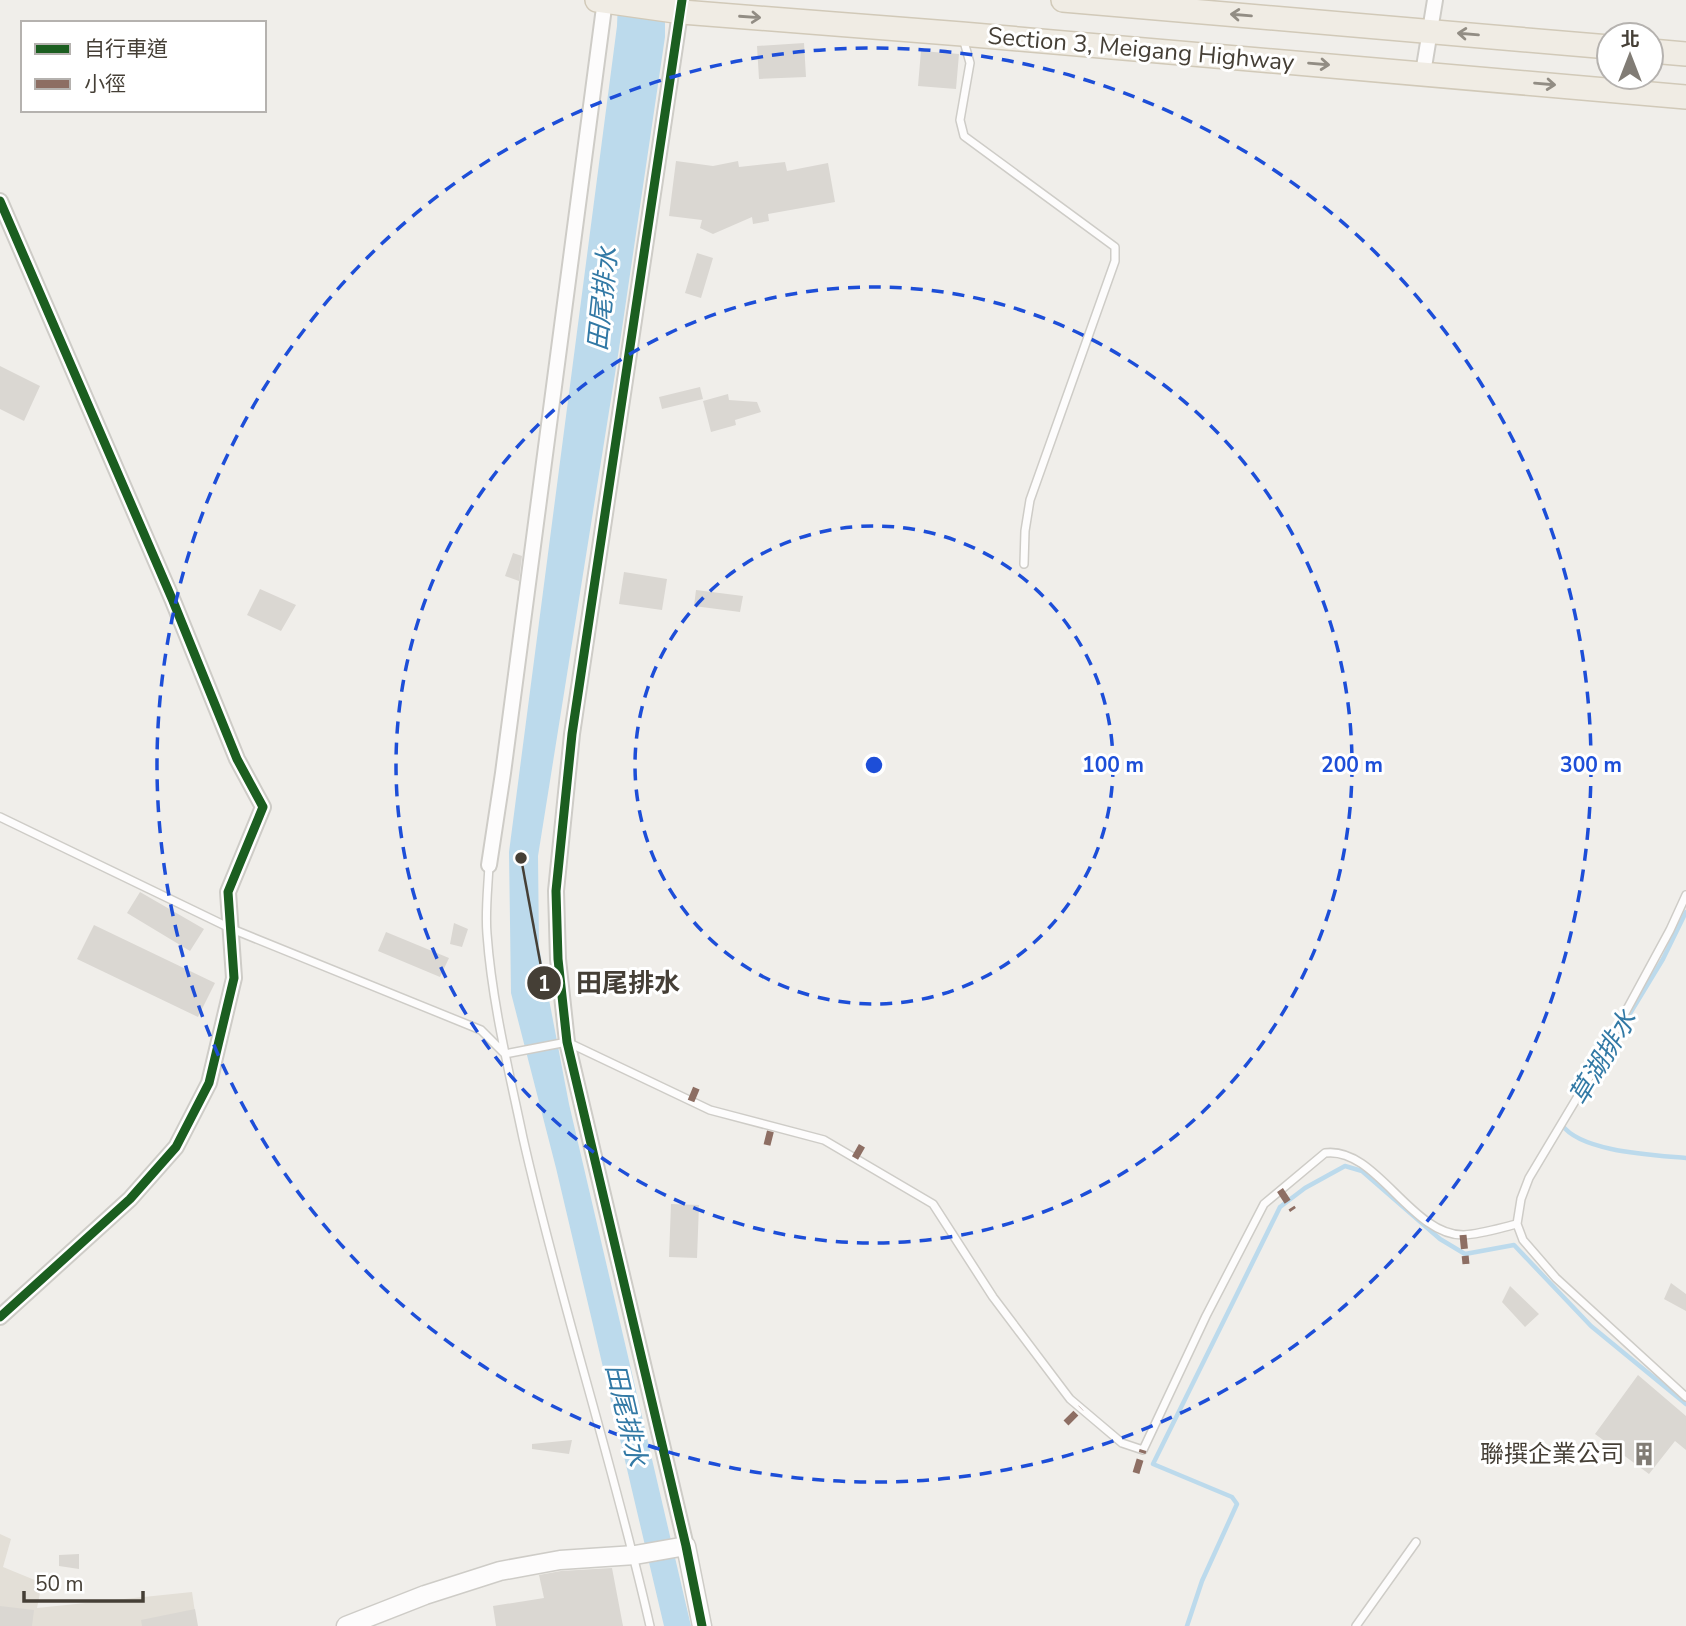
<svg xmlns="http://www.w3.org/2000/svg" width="1686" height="1626" font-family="'Nunito Sans','Noto Sans TC',sans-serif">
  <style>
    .residential { fill: #e3dfd7 }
    .water { fill: #bcdaec }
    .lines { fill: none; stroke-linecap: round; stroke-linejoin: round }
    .stream { stroke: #bcdaec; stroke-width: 4.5 }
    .building { fill: #dad7d2 }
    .service-casing { stroke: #ceccc7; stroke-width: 10 }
    .minor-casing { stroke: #ceccc7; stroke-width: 18 }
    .tertiary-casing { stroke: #ceccc7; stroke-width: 21 }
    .primary-casing { stroke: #d1c9b8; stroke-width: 26 }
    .service { stroke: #fdfcfc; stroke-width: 7 }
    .minor { stroke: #fdfcfc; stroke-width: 14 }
    .tertiary { stroke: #fdfcfc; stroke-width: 18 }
    .primary { stroke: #f0ece4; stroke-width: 23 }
    .quiet { stroke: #8d6e63; stroke-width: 7; stroke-dasharray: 14 7; stroke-linecap: butt }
    .cycleway-casing { stroke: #fff; stroke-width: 13 }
    .cycleway { stroke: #1b5e20; stroke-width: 9 }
    .oneway { stroke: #928d84 }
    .ring { fill: none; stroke: #1d4ed8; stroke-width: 3.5; stroke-dasharray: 12 9 }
    .labels { text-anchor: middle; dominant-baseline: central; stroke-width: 6; stroke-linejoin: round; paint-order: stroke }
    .street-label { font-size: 24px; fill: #453f36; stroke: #fff }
    .poi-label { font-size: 24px; fill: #453f36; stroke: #fff; text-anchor: end }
    .water-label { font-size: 26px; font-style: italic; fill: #3279a5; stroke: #fff }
    .centre { fill: #1d4ed8; stroke: #fff; stroke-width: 3.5 }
    .ring-label { font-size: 21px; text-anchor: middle; font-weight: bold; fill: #1d4ed8; stroke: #fff; stroke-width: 6; stroke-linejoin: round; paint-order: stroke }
    .leader { fill: none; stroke: #453f36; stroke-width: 2.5 }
    .callout-dot { fill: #453f36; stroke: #fff; stroke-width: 2.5 }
    .mark-label { font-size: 21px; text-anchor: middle; font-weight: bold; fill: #fff }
    .callout-label { font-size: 26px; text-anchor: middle; font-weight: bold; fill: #453f36; stroke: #fff; stroke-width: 6; stroke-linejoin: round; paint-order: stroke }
  </style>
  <rect width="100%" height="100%" fill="#f0eeea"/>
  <path class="residential" d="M0,1534L11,1539L3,1567L42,1583L37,1608L192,1592L197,1626H0Z"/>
  <path class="water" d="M618,0H665V37L619,349L538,856L539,947L569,1104L691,1626H664L556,1168L511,993L509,852L617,26Z"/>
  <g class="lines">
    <path class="stream" d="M1614,1040L1663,959L1686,912
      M1562,1125C1581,1152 1654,1155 1686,1158
      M1187,1626L1202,1581L1237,1504L1232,1497L1153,1464L1280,1207L1305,1188L1345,1166L1362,1171L1440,1239L1465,1254L1514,1245L1591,1326L1686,1404"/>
  </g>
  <path class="building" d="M804,43L806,77L759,79L757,46Z
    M921,51L959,54L956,89L918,86Z
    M676,161L713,166L738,161L739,167L785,162L787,171L828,163L835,202L768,214L769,221L753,224L752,217L713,234L700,228L702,220L669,216Z
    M697,253L713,258L701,298L685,293Z
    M0,366L40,386L24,421L0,409Z
    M700,387L703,399L662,409L659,397Z
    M728,394L729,400L757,402L761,412L735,420L736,425L711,432L703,401Z
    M513,553L522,556L519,581L505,576Z
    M624,572L667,579L662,610L619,604Z
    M260,589L296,605L281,631L247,615Z
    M696,590L743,596L740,612L694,606Z
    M140,892L204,929L190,951L127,913Z
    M454,923L468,929L462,947L450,944Z
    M94,925L215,983L198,1017L77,959Z
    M386,932L449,958L440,977L378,951Z
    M671,1204L699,1205L697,1258L669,1257Z
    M1671,1283L1686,1294V1311L1664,1299Z
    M1510,1286L1539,1314L1525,1327L1502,1302Z
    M1638,1375L1686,1416V1450L1675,1441L1649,1474L1595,1434Z
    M572,1440L569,1454L532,1449V1444Z
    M79,1554V1569L59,1566V1555Z
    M612,1568L623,1626H496L493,1606L544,1598L539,1575L561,1571Z
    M0,1606L34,1610L32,1626H0Z
    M195,1609L198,1626H142L141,1620Z"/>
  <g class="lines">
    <g class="service-casing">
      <path id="service" d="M963,38L970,63L960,120L964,136L1115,247V261L1030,500L1025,531L1024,564
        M0,817L232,929L481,1030L505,1054L567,1042L710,1110L824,1140L933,1204L993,1297L1070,1399L1122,1443L1143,1450L1206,1316L1264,1204L1325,1153C1376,1146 1411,1236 1464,1235C1481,1234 1500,1228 1517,1224
        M489,865C488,888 485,912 487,934C492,1003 509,1071 523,1138C560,1302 613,1462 650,1626
        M1686,895L1670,930L1599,1061L1529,1178L1521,1199L1517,1224L1523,1240L1556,1278L1686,1397
        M1356,1626L1416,1542"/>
    </g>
    <g class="minor-casing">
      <path id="minor" d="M682,0L572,734L556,891L558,959L567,1042L686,1546
        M1423,73L1435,0
        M0,201L173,601L237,759L263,807L228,892L234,978L209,1083L176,1147L130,1199L0,1317
        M489,865L503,773L605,0"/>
    </g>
    <g class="tertiary-casing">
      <path id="tertiary" d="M346,1626L425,1595L500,1571L560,1560L635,1555L686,1546L702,1626"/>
    </g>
    <g class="primary-casing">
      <path id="primary" d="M597,0L682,12L962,34L1686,97
        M1063,0L1609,47
        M1651,51L1686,54"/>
    </g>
    <use href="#service" class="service"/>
    <use href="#minor" class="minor"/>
    <use href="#tertiary" class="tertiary"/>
    <use href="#primary" class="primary"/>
    <path class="quiet" d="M691,1101L698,1084
      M767,1145L772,1125
      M855,1158L863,1144
      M1280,1190L1293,1210
      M1463,1235L1466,1264
      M1066,1423L1081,1408
      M1136,1473L1143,1450"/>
    <g class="cycleway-casing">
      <path id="cycleway" d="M682,0L572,734L556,891L558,959L567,1042L686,1546L702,1626
        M0,201L173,601L237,759L263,807L228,892L234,978L209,1083L176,1147L130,1199L0,1317"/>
    </g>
    <use href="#cycleway" class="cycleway"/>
  </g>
  <defs><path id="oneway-shaft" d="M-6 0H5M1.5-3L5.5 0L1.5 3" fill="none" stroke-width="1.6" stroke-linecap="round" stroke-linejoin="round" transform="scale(1.75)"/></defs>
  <g class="oneway">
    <use href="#oneway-shaft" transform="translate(1241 15) rotate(-175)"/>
    <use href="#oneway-shaft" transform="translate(750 17) rotate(4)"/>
    <use href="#oneway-shaft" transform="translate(1468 34) rotate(-175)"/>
    <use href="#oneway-shaft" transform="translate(1319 64) rotate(5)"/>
    <use href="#oneway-shaft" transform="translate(1545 84) rotate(5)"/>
  </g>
  <g class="ring">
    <circle cx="874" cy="765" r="239"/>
    <circle cx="874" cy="765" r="478"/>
    <circle cx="874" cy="765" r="717"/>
  </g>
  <defs>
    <g id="building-bare" transform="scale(1.89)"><path d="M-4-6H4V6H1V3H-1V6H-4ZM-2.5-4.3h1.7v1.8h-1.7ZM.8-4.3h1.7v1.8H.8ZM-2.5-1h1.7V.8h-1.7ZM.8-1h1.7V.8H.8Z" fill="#817c75" stroke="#fff" stroke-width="2.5" paint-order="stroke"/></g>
  </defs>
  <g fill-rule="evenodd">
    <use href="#building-bare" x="1644" y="1454"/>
  </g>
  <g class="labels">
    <g class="street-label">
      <text transform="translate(1141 49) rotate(5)">Section 3, Meigang Highway</text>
    </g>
    <g class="poi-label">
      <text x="1624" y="1454">聯撰企業公司</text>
    </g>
    <g class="water-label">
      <text transform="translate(603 299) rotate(-84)">田尾排水</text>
      <text transform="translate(1603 1058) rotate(-59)">草湖排水</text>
      <text transform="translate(626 1415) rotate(77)">田尾排水</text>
    </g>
  </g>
  <circle cx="874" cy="765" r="10" class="centre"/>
  <g class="ring-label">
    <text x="1113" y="772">100 m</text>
    <text x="1352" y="772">200 m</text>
    <text x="1591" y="772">300 m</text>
  </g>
  <path class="leader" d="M521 858L544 983"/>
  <g class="callout-dot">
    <circle cx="521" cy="858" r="7"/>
    <circle cx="544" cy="983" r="18"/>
  </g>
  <g class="mark-label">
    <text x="544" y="991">1</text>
  </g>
  <g class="callout-label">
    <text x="628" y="992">田尾排水</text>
  </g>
  <rect x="21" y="21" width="245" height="91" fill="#ffffff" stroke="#b5b2af" stroke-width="2"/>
  <rect x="35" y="44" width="35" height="10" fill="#1b5e20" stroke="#b5b2af" stroke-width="2"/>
  <text x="84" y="56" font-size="21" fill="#453f36">自行車道</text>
  <rect x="35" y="79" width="35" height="10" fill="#8d6e63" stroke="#b5b2af" stroke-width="2"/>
  <text x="84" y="91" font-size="21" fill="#453f36">小徑</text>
  <g transform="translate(1630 56)"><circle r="33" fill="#ffffff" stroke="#b5b2af" stroke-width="2"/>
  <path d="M0-5L12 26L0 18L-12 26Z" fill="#817c75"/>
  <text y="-10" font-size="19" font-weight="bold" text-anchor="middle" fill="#453f36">北</text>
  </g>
  <path d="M24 1591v10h119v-10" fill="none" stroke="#453f36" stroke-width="3.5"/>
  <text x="35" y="1591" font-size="21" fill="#453f36" stroke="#ffffff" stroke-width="5" paint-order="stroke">50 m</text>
</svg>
